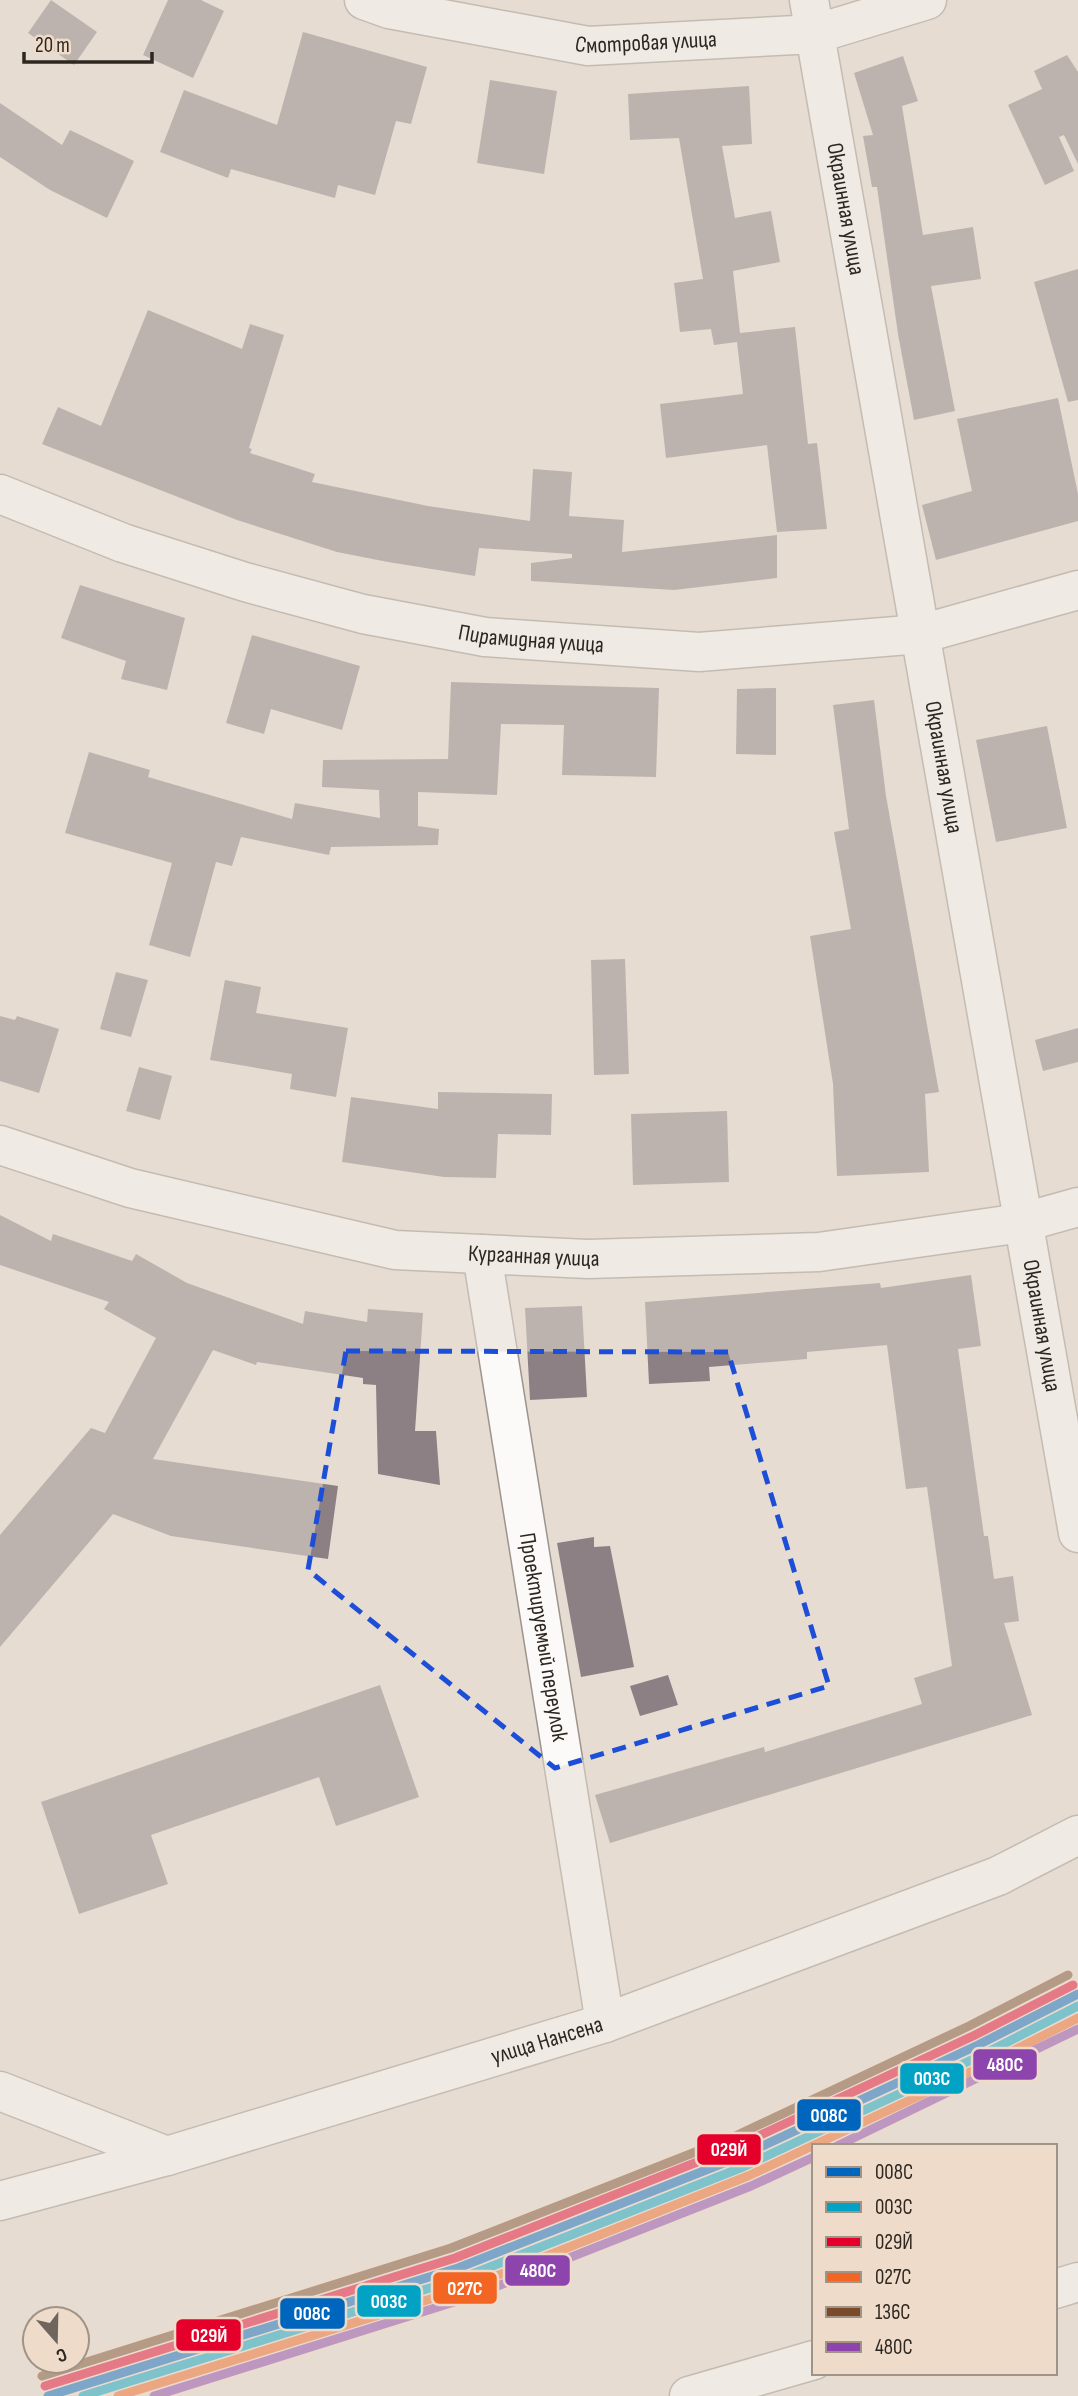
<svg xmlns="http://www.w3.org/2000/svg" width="1078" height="2396" font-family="'Sofia Sans Condensed',sans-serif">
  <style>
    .building { fill: #8d8084 }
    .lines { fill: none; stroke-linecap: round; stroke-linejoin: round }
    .minor-casing { stroke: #9c948d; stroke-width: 41 }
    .secondary-casing { stroke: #9c948d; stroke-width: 41 }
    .primary-casing { stroke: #9c948d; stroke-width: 41 }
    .minor { stroke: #fbfaf8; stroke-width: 38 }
    .secondary { stroke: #fbfaf8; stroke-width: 38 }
    .primary { stroke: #fbfaf8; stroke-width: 38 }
    .rail-1-casing { stroke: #eedbca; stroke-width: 14 }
    .rail-2-casing { stroke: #eedbca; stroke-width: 14 }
    .rail-3-casing { stroke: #eedbca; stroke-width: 14 }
    .rail-4-casing { stroke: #eedbca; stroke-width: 14 }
    .rail-5-casing { stroke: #eedbca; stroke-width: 14 }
    .rail-6-casing { stroke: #eedbca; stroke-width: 14 }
    .rail-1 { stroke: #0065bd; stroke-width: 9 }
    .rail-2 { stroke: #02a2c5; stroke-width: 9 }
    .rail-3 { stroke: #e4002b; stroke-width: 9 }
    .rail-4 { stroke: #f26522; stroke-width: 9 }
    .rail-5 { stroke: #7a4b2a; stroke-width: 9 }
    .rail-6 { stroke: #8e44ad; stroke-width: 9 }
    .marked { fill: none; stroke: #1d4ed8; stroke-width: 5; stroke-dasharray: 14 9; stroke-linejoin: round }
    .labels { text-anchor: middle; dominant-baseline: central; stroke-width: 7; stroke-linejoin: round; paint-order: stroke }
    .street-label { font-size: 23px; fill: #2d2720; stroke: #eedbca }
    .line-badge { stroke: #eedbca; stroke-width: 2.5 }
    .badge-label { font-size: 19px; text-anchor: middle; font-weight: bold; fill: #fff }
  </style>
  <rect width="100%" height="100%" fill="#e6dcd2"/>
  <path class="building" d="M51,0L97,32L74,65L28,33Z
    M168,0H201L224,11L193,78L143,55Z
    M303,32L427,67L411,124L396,121L375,195L338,185L335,198L231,169L228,178L160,152L184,90L277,125Z
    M1067,55L1078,72V164L1064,135L1059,137L1074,171L1045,185L1008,105L1042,89L1034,71Z
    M903,56L918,101L902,106L923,235L973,227L981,279L931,286L955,411L914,420L898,334L877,187H872L863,136L873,135L854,73Z
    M490,80L557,91L544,174L477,163Z
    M749,86L752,144L722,146L735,218L771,211L780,262L733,271L740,333L795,327L808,444L817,443L827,529L777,532L767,445L666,458L660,404L743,394L737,342L714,345L711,329L680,332L674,283L703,279L679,138L630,140L628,94Z
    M0,103L62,145L70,130L134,161L107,218L50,190L0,157Z
    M1078,269V400L1068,402L1034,282Z
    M148,310L242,349L250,324L284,335L249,448L252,449L250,453L315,474L312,482L428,506L530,521L533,469L572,472L569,516L624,520L622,552L777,535V578L674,590L531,581V563L572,558V554L479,548L475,576L388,562L337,552L237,520L42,444L58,407L101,426Z
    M1058,398L1078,494V521L936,560L922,505L972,491L957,419Z
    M80,585L185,618L167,690L121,679L126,661L61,638Z
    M252,635L360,666L342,730L271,709L264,734L226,723Z
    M451,682L659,688L656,777L562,775L564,725L501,724L497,795L418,792V826L439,829L438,845L331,847L329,855L241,837L232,866L216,862L190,957L149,945L172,863L65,833L89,752L150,770L148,777L292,819L295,803L380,818L379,790L322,787L323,760L448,759Z
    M776,688V755L736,754L737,689Z
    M874,700L886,796L939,1092L925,1094L929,1172L837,1176L833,1084L810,936L851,929L834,832L849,829L833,705Z
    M1047,726L1067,828L996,842L976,740Z
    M625,959L629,1074L594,1075L591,960Z
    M116,972L148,980L131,1037L100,1029Z
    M225,980L261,987L256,1013L348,1028L336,1097L290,1089L292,1074L210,1060Z
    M0,1016L15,1020L17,1016L59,1029L39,1093L0,1081Z
    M1078,1028V1062L1043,1071L1035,1040Z
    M139,1067L172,1076L160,1120L126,1111Z
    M438,1092L552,1094L551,1135L498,1134L496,1178L444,1177L342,1162L351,1097L438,1109Z
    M727,1111L729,1182L633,1185L631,1114Z
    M0,1215L51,1241L53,1234L132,1261L136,1254L187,1283L303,1324L305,1311L367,1322L368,1309L423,1313L415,1431H436L440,1485L378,1474L376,1385L363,1384V1378L257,1362L256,1365L213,1350L153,1459L338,1486L328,1559L171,1536L113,1514L0,1647V1535L91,1428L105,1433L156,1338L104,1309L109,1302L0,1265Z
    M971,1275L981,1346L958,1349L984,1536H988L994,1579L1013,1576L1019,1621L1004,1623L1032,1715L610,1843L595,1795L764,1747L765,1752L922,1704L914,1678L952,1666L927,1487L906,1489L887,1345L807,1352V1359L709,1367L710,1381L649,1384L645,1302L880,1283L881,1288Z
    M582,1306L587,1397L530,1400L525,1308Z
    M594,1537V1547L610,1546L634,1667L581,1677L557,1543Z
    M668,1675L678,1705L640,1716L630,1686Z
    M380,1685L419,1797L336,1826L319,1777L151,1835L168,1884L79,1914L41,1802Z"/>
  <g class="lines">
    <g class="minor-casing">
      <g id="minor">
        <path id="s1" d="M364,0L389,9L588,46L815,34L927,0"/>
        <path id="s2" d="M809,0L1078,1533"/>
        <path id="s3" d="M0,494L123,543L245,582L363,614L485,637L699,652L921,634L1078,590"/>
        <path id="s4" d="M0,1145L130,1188L395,1250L588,1259L819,1252L1021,1223L1078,1207"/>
        <path id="s5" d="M482,1254L605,2023"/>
        <path d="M0,2091L167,2156"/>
      </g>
    </g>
    <g class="secondary-casing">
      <g id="secondary">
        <path id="s6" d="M0,2201L167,2156L605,2023L998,1876L1078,1835"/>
      </g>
    </g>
    <g class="primary-casing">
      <path id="primary" d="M1055,2289L1078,2282
        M689,2396L814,2360"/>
    </g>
    <use href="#minor" class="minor"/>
    <use href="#secondary" class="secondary"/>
    <use href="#primary" class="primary"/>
    <g class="rail-1-casing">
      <path id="rail-1" d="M48,2396L458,2268L739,2157L978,2045L1078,1994"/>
    </g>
    <g class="rail-2-casing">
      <path id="rail-2" d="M83,2396L462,2278L743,2167L982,2055L1078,2006"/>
    </g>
    <g class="rail-3-casing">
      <path id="rail-3" d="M45,2386L455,2258L735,2147L973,2036L1073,1985"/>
    </g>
    <g class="rail-4-casing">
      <path id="rail-4" d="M118,2396L466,2288L748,2176L987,2064L1078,2018"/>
    </g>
    <g class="rail-5-casing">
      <path id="rail-5" d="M42,2376L451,2248L731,2138L969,2026L1068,1975"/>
    </g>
    <g class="rail-6-casing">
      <path id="rail-6" d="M837,2146L1078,2029
        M154,2396L470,2297L751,2186L814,2157"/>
    </g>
    <use href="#rail-1" class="rail-1"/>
    <use href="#rail-2" class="rail-2"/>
    <use href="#rail-3" class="rail-3"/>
    <use href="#rail-4" class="rail-4"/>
    <use href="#rail-5" class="rail-5"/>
    <use href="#rail-6" class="rail-6"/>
  </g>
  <path d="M0 0H1078V2396H0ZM346,1351L728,1352L829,1686L555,1768L308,1570Z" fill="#e6dcd2" fill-opacity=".55" fill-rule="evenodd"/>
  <path class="marked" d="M346,1351L728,1352L829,1686L555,1768L308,1570Z"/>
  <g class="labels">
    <g class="street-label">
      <text stroke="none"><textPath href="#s1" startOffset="287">Смотровая улица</textPath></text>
      <text stroke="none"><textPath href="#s2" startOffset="212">Окраинная улица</textPath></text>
      <text stroke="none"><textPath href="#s3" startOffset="553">Пирамидная улица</textPath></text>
      <text stroke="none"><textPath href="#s2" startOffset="779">Окраинная улица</textPath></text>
      <text stroke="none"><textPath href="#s4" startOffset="548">Курганная улица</textPath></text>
      <text stroke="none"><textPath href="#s2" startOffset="1346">Окраинная улица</textPath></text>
      <text stroke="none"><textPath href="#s5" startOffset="388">Проектируемый переулок</textPath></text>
      <text stroke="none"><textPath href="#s6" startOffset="570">улица Нансена</textPath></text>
    </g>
  </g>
  <g class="line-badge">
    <rect x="972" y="2048" width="66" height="33" rx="7" fill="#8e44ad"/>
    <rect x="899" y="2062" width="66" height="33" rx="7" fill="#02a2c5"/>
    <rect x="796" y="2098" width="66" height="34" rx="7" fill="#0065bd"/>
    <rect x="696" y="2133" width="66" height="33" rx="7" fill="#e4002b"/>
    <rect x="504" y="2254" width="67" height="33" rx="7" fill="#8e44ad"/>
    <rect x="432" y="2271" width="66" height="34" rx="7" fill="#f26522"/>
    <rect x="356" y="2284" width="66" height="34" rx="7" fill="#02a2c5"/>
    <rect x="279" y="2297" width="67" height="33" rx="7" fill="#0065bd"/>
    <rect x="175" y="2318" width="67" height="34" rx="7" fill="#e4002b"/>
  </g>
  <g class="badge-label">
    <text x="1005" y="2071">480С</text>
    <text x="932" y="2085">003С</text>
    <text x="829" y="2122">008С</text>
    <text x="729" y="2156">029Й</text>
    <text x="538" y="2277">480С</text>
    <text x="465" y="2295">027С</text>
    <text x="389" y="2308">003С</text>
    <text x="312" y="2320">008С</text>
    <text x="209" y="2342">029Й</text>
  </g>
  <rect x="812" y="2144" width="245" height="231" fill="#eedbca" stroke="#a19386" stroke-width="2"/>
  <rect x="826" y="2167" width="35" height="10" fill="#0065bd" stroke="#a19386" stroke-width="2"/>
  <text x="875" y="2179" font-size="21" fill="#2d2720">008С</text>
  <rect x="826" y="2202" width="35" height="10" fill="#02a2c5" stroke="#a19386" stroke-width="2"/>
  <text x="875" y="2214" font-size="21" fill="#2d2720">003С</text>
  <rect x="826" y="2237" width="35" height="10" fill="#e4002b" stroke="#a19386" stroke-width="2"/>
  <text x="875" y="2249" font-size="21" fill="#2d2720">029Й</text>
  <rect x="826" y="2272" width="35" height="10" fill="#f26522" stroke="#a19386" stroke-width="2"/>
  <text x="875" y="2284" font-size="21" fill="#2d2720">027С</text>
  <rect x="826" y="2307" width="35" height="10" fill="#7a4b2a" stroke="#a19386" stroke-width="2"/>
  <text x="875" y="2319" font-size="21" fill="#2d2720">136С</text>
  <rect x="826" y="2342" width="35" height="10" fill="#8e44ad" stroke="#a19386" stroke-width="2"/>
  <text x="875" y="2354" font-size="21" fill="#2d2720">480С</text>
  <g transform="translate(56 2340) rotate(160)"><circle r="33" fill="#eedbca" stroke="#a19386" stroke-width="2"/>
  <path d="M0-5L12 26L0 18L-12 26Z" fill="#6e665e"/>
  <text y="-10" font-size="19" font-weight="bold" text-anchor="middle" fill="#2d2720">С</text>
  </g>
  <path d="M24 52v10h128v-10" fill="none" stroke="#2d2720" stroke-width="3.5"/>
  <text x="35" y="52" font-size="21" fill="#2d2720" stroke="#eedbca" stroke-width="5" paint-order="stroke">20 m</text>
</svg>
